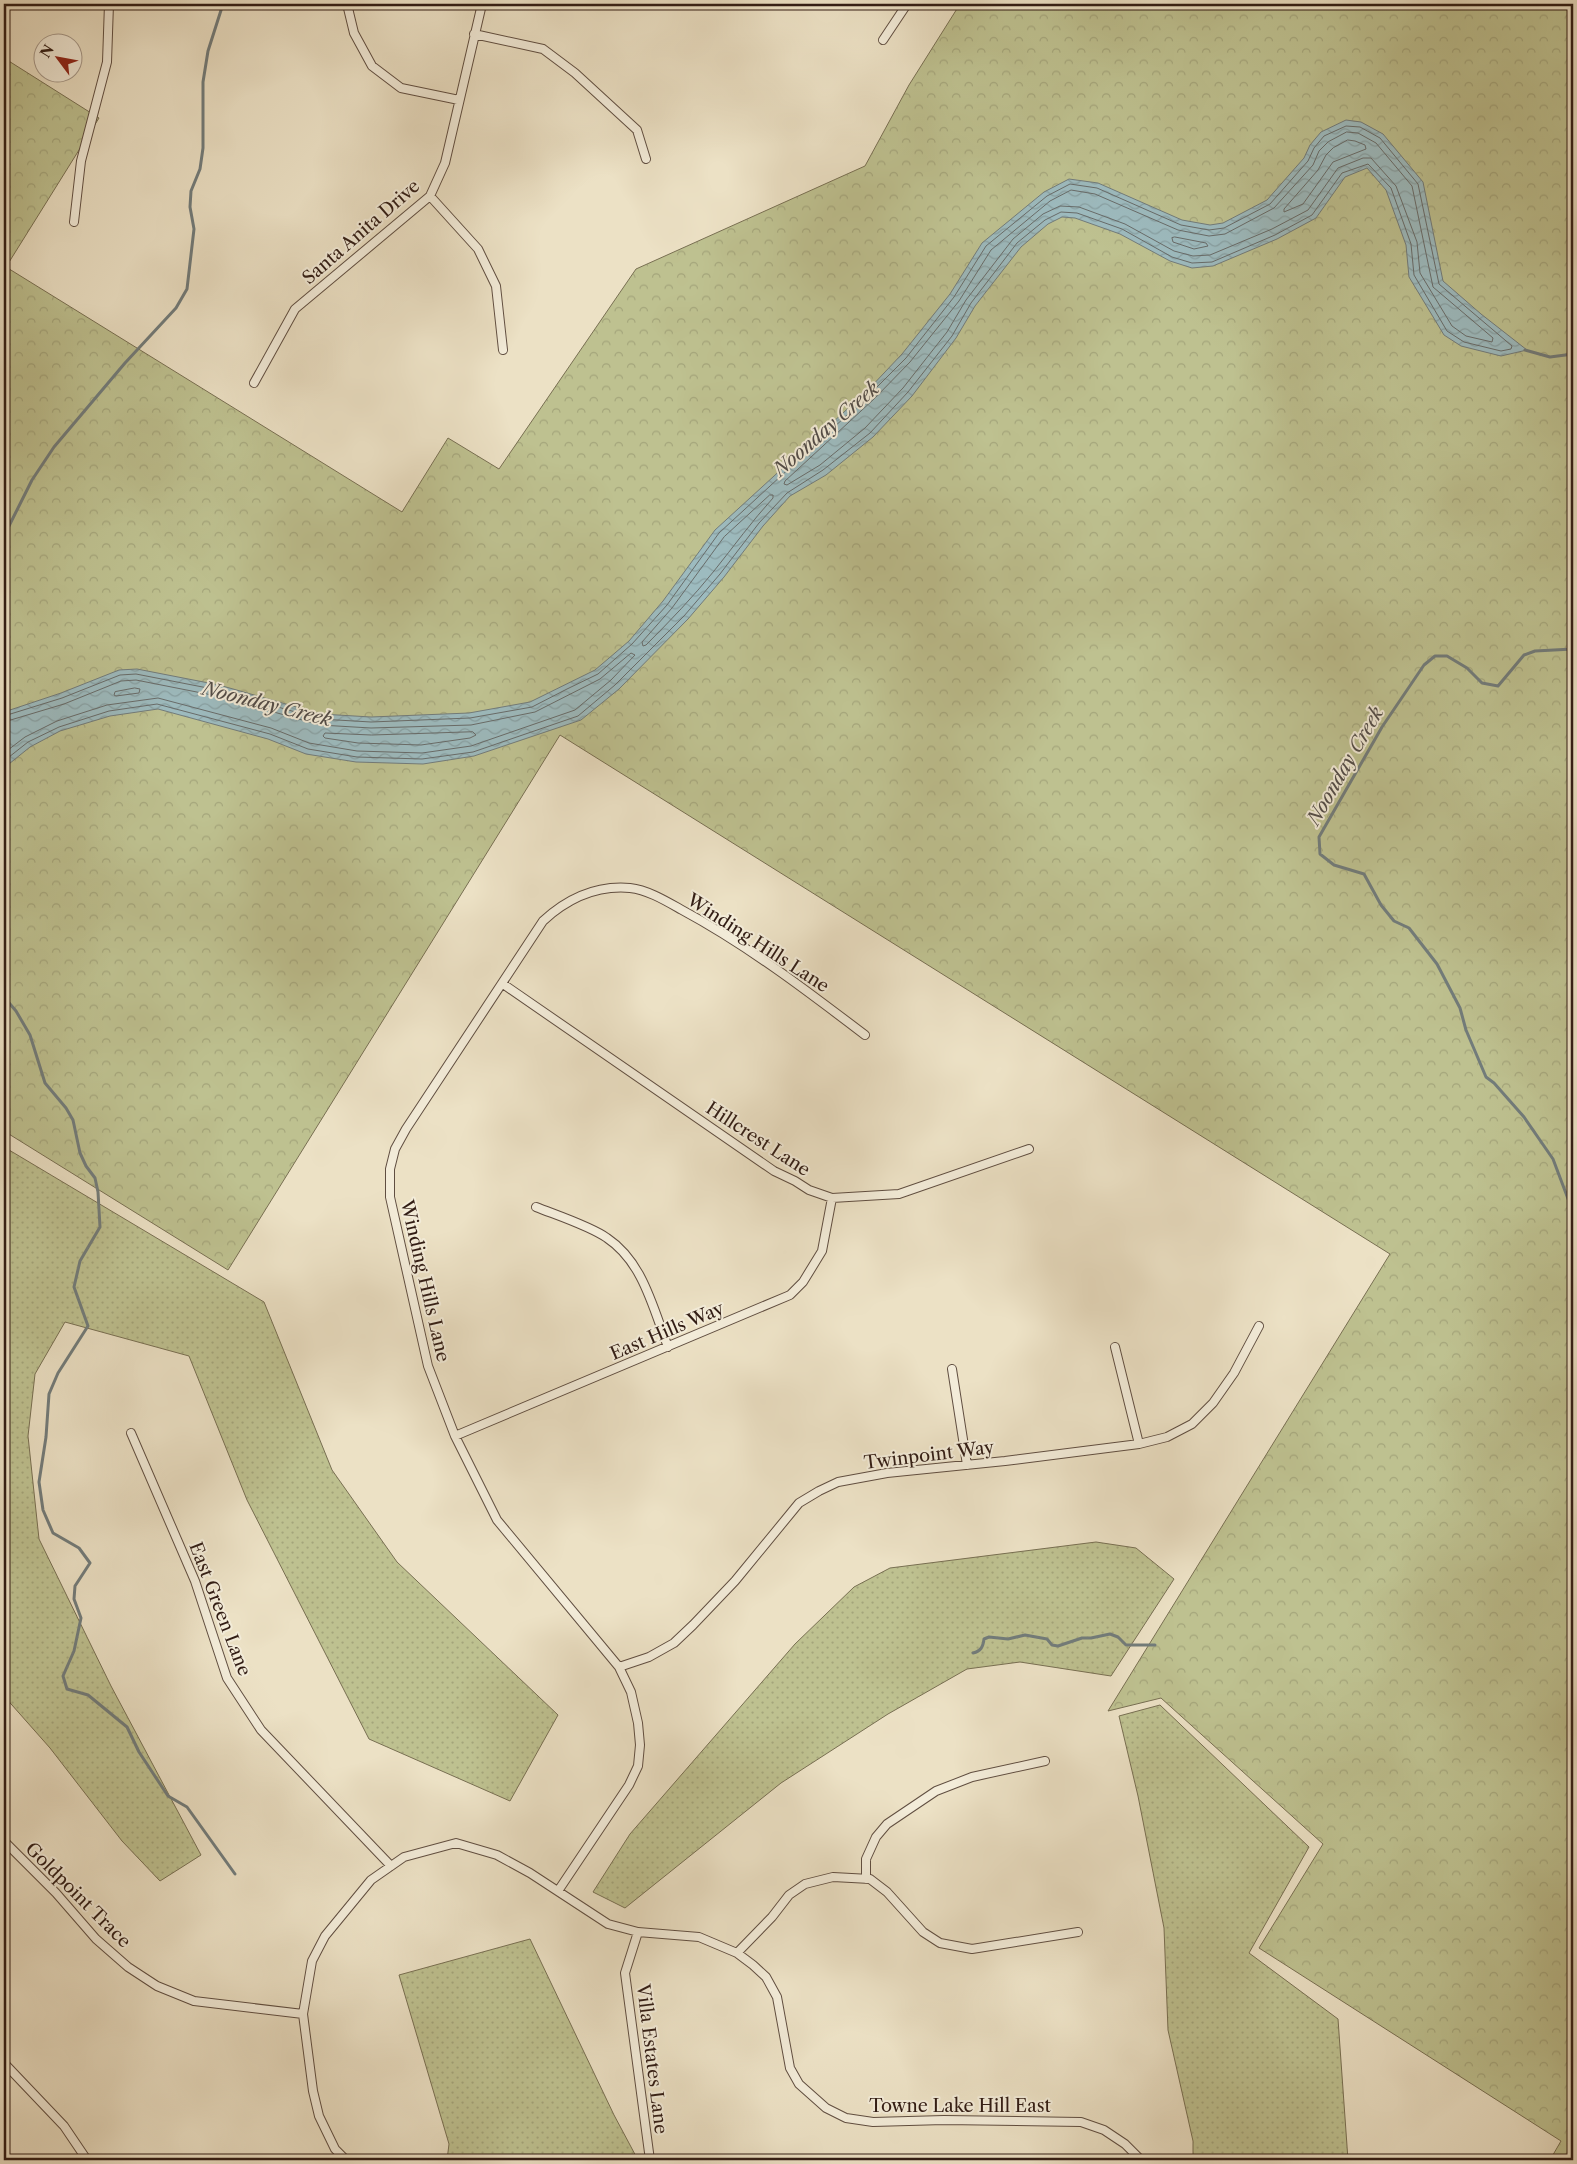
<svg xmlns="http://www.w3.org/2000/svg" width="1577" height="2164" font-family="'Libre Caslon Text',serif">
  <style>
    .grass { fill: url(#grass-dots); stroke: #786f52 }
    .forest { fill: url(#forest-crowns); stroke: #786f52 }
    .water { fill: url(#water-waves); stroke: #727c7b }
    .lines { fill: none; stroke-linecap: round; stroke-linejoin: round }
    .shore { stroke: #686c6a; stroke-width: 1 }
    .stream { stroke: #727c7b; stroke-width: 3 }
    .minor-casing { stroke: #604e41; stroke-width: 10 }
    .minor { stroke: #f3ecd9; stroke-width: 8 }
    .labels { text-anchor: middle; dominant-baseline: central; stroke-width: 4; stroke-linejoin: round; paint-order: stroke }
    .street-label { font-size: 18px; fill: #321d15; stroke: #f3ecd9 }
    .water-label { font-size: 19px; font-style: italic; fill: #524c48; stroke: #f3ecd9 }
  </style>
  <defs>
    <pattern id="grass-dots" width="8" height="8" patternUnits="userSpaceOnUse" patternTransform="scale(1.25)"><rect width="8" height="8" fill="#bec190"/><path d="M2 2h.1M6 6h.1" fill="none" stroke="#a4a57b" stroke-width="1.8" stroke-linecap="round"/></pattern>
    <pattern id="forest-crowns" width="20" height="18" patternUnits="userSpaceOnUse" patternTransform="scale(1.25)"><rect width="20" height="18" fill="#bec190"/><path d="M2 6a3 3 0 1 1 6 0M12 15a3 3 0 1 1 6 0" fill="none" stroke="#a4a57b"/></pattern>
    <pattern id="water-waves" width="16" height="10" patternUnits="userSpaceOnUse" patternTransform="scale(1.25)"><rect width="16" height="10" fill="#9dbbbf"/><path d="M0 5q4-4 8 0t8 0" fill="none" stroke="#88a0a3"/></pattern>
  </defs>
  <rect width="100%" height="100%" fill="#ece1c5"/>
  <filter id="stains"><feTurbulence type="fractalNoise" baseFrequency=".004" numOctaves="4"/><feColorMatrix values="0 0 0 0 .2 0 0 0 0 .09 0 0 0 0 .02 0 0 0 .5 -.17"/></filter>
  <radialGradient id="worn" r=".72"><stop offset=".6" stop-color="#630" stop-opacity="0"/><stop offset="1" stop-color="#630" stop-opacity=".3"/></radialGradient>
  <path class="grass" d="M4,1147L264,1302L332,1470L397,1562L558,1715L510,1801L369,1739L247,1500L189,1356L65,1322L35,1374L28,1436L39,1539L111,1686L201,1855L160,1881L122,1841L50,1748L4,1696Z
    M1096,1542L1136,1548L1174,1579L1111,1676L1020,1662L967,1669L888,1714L781,1783L625,1908L593,1892L630,1834L795,1644L854,1587L890,1568Z
    M1160,1705L1309,1847L1249,1953L1338,2019L1348,2160H1193V2141L1168,2030L1164,1928L1138,1796L1119,1716Z
    M530,1939L614,2115L638,2160H447L449,2144L399,1975Z"/>
  <path class="forest" d="M960,4H1573V2160H1550L1561,2141L1259,1948L1323,1844L1161,1698L1108,1711L1390,1254L560,735L228,1270L4,1131V58L99,118L6,267L402,512L448,438L499,469L636,269L865,166L909,85Z"/>
  <path class="water" d="M1346,120L1361,122L1383,134L1423,182L1443,281L1481,314L1527,350L1501,356L1461,346L1444,335L1409,277L1406,245L1386,190L1367,168L1345,177L1316,218L1277,239L1213,266L1192,268L1170,261L1120,234L1075,218L1062,217L1048,224L1021,247L975,306L956,338L912,396L873,437L826,475L790,496L763,526L724,577L688,619L619,689L581,720L474,756L423,764L356,762L306,754L268,739L158,709L110,716L60,731L30,747L4,768V712L61,693L119,670L137,669L219,685L321,714L371,717L469,713L530,702L595,670L629,641L663,601L715,530L867,391L902,354L950,294L982,243L1044,192L1069,179L1098,183L1182,220L1210,225L1223,223L1267,200L1304,158L1310,145L1321,132Z"/>
  <g class="lines">
    <path class="shore" d="M1347,132L1358,133L1376,143L1412,186L1433,287L1493,338L1492,342L1466,336L1452,326L1420,273L1417,242L1396,186L1371,158H1363L1338,168L1308,210L1272,229L1210,255L1193,256L1174,251L1125,224L1079,207L1060,206L1043,214L1013,239L966,300L947,332L903,388L865,428L820,465L787,485L784,484L785,481L874,399L910,362L959,301L991,250L1050,201L1071,190L1095,194L1178,230L1209,236L1225,234L1274,208L1313,165L1319,151L1328,142Z
      M1348,140L1355,141L1365,145L1366,149L1333,162L1303,204L1284,212V209L1318,170L1326,155L1333,148Z
      M1175,237L1206,243L1208,246L1194,249L1173,242L1172,238Z
      M770,495H773V498C752,521 734,546 714,571C693,597 670,621 646,645L643,646L642,642L672,608L724,537Z
      M135,688L140,689L139,693L116,696L114,695L115,692Z
      M4,716L62,698L120,675L136,674L218,690L320,719L371,722L470,718L532,707L567,689L598,674L632,644L667,605L719,533L870,394L906,358L954,297L986,246L1047,196L1070,184L1097,188L1181,225L1209,230L1224,228L1270,204L1308,161L1314,148L1324,136L1346,126L1360,127L1380,138L1418,184L1439,284L1512,346L1511,349L1501,351L1464,342L1447,331L1414,275L1411,244L1391,188L1368,164L1342,173L1312,215L1275,235L1212,262L1192,263L1172,257L1122,229L1077,213L1061,212L1045,220L1017,243L971,303L952,336L908,392L870,433L823,470L787,493L759,523L720,574L684,616L615,685L578,716L473,752L422,759L357,757L308,749L270,734L157,704L109,711L59,727L28,742L4,761
      M4,722L64,704L121,681L136,680L217,696L320,725L371,728L471,725L535,712L600,679L631,653L635,655L611,680L575,710L471,746L422,753L357,751L309,743L271,728L158,698L107,705L57,721L25,737L4,753
      M473,732L476,735L470,738L421,745L358,743L325,738L323,736L325,733L371,735Z"/>
    <path class="stream" d="M1525,350L1550,357L1573,354
      M4,536L32,480L54,447L125,363L176,308L187,289L194,229L190,207L191,191L200,169L203,148V82L208,51L223,4
      M1573,649L1535,651L1524,655L1498,686L1482,683L1467,668L1447,656H1435L1424,665L1382,727L1319,837L1320,854L1334,865L1364,874L1381,905L1394,921L1409,928L1437,964L1460,1008L1466,1030L1486,1077L1494,1083L1524,1117L1553,1159L1573,1212
      M4,997L16,1011L30,1035L45,1083L66,1108L73,1120L80,1153L86,1166L95,1178L98,1192L100,1227L80,1261L74,1287L88,1326L58,1373L49,1394L46,1437L39,1482L43,1510L53,1533L79,1548L90,1563L75,1586L74,1599L81,1618L74,1651L63,1676L67,1689L88,1695L127,1727L139,1752L168,1796L187,1807L235,1874
      M973,1653C981,1651 983,1647 984,1639L989,1637L1008,1639L1025,1635L1047,1639L1052,1645L1058,1646L1082,1638H1091L1110,1634L1118,1637L1126,1645H1155"/>
    <g class="minor-casing">
      <path id="minor" d="M347,4L354,33L372,66L401,88L459,100
        M474,34L543,49L575,73L637,130L646,159
        M883,40L907,4
        M430,196L478,249L496,286L503,350
        M74,222L81,161L107,62L109,4
        M254,383L295,309L430,196L445,163L482,4
        M503,984L774,1171L795,1181L809,1190L832,1198L899,1194L1029,1149
        M536,1207C556,1215 590,1226 607,1238C643,1262 653,1308 668,1347
        M1115,1347L1139,1444
        M952,1369L967,1465
        M131,1433L195,1581L227,1678L261,1730L391,1866
        M455,1436L790,1295L803,1282L822,1251L832,1198
        M619,1667L649,1657L674,1643L693,1625L735,1581L799,1503L819,1491L838,1482L887,1473L1005,1461L1139,1444L1167,1437L1192,1424L1213,1403L1234,1373L1259,1326
        M4,1841L56,1893L96,1939L128,1967L157,1986L194,2001L303,2014
        M866,1879V1859L876,1837L887,1824L936,1791L972,1777L1045,1761
        M558,1891L629,1785L638,1766L640,1745L638,1723L631,1692L619,1667L497,1520L455,1436L428,1366L390,1197V1169L395,1149L406,1129L543,921C567,899 596,885 630,888C648,890 666,901 682,910C747,945 806,990 865,1035
        M638,1932L625,1973L650,2160
        M737,1953L772,1917L789,1895L805,1884L833,1877L870,1879L887,1892L923,1932L940,1943L972,1949L1078,1932
        M4,2063L64,2126L87,2160
        M346,2160L335,2149L319,2116L313,2091L303,2014L312,1961L325,1936L371,1880L404,1857L456,1843L497,1855L530,1873L608,1924L638,1932L699,1937L737,1953L753,1965L766,1977L777,1997L790,2068L799,2084L826,2108L846,2118L873,2122L944,2120L1081,2122L1104,2130L1125,2144L1141,2160"/>
    </g>
    <use href="#minor" class="minor"/>
  </g>
  <g class="labels">
    <g class="street-label">
      <text transform="translate(361 232) rotate(-41)">Santa Anita Drive</text>
      <text transform="translate(758 943) rotate(33)">Winding Hills Lane</text>
      <text transform="translate(758 1139) rotate(33)">Hillcrest Lane</text>
      <text transform="translate(425 1281) rotate(77)">Winding Hills Lane</text>
      <text transform="translate(667 1331) rotate(-23)">East Hills Way</text>
      <text transform="translate(929 1455) rotate(-7)">Twinpoint Way</text>
      <text transform="translate(220 1609) rotate(69)">East Green Lane</text>
      <text transform="translate(78 1895) rotate(45)">Goldpoint Trace</text>
      <text transform="translate(652 2059) rotate(83)">Villa Estates Lane</text>
      <text x="960" y="2106">Towne Lake Hill East</text>
    </g>
    <g class="water-label">
      <text transform="translate(826 429) rotate(-41)">Noonday Creek</text>
      <text transform="translate(267 704) rotate(14)">Noonday Creek</text>
      <text transform="translate(1345 766) rotate(-60)">Noonday Creek</text>
    </g>
  </g>
  <rect width="1577" height="2164" fill="none" stroke="#ece1c5" stroke-width="20"/>
  <rect x="5" y="5" width="1567" height="2154" fill="none" stroke="#321d15" stroke-width="2.5"/>
  <rect x="10" y="10" width="1557" height="2144" fill="none" stroke="#321d15"/>
  <g transform="translate(58 58) rotate(302)"><circle r="24" fill="#f3ecd9" stroke="#a6998b"/>
  <path d="M0-4L9 19L0 12L-9 19Z" fill="#8f2418"/>
  <text y="-8" font-size="14" font-weight="bold" text-anchor="middle" fill="#321d15">N</text>
  </g>
  <rect width="100%" height="100%" filter="url(#stains)"/>
  <rect width="100%" height="100%" fill="url(#worn)"/>
</svg>
